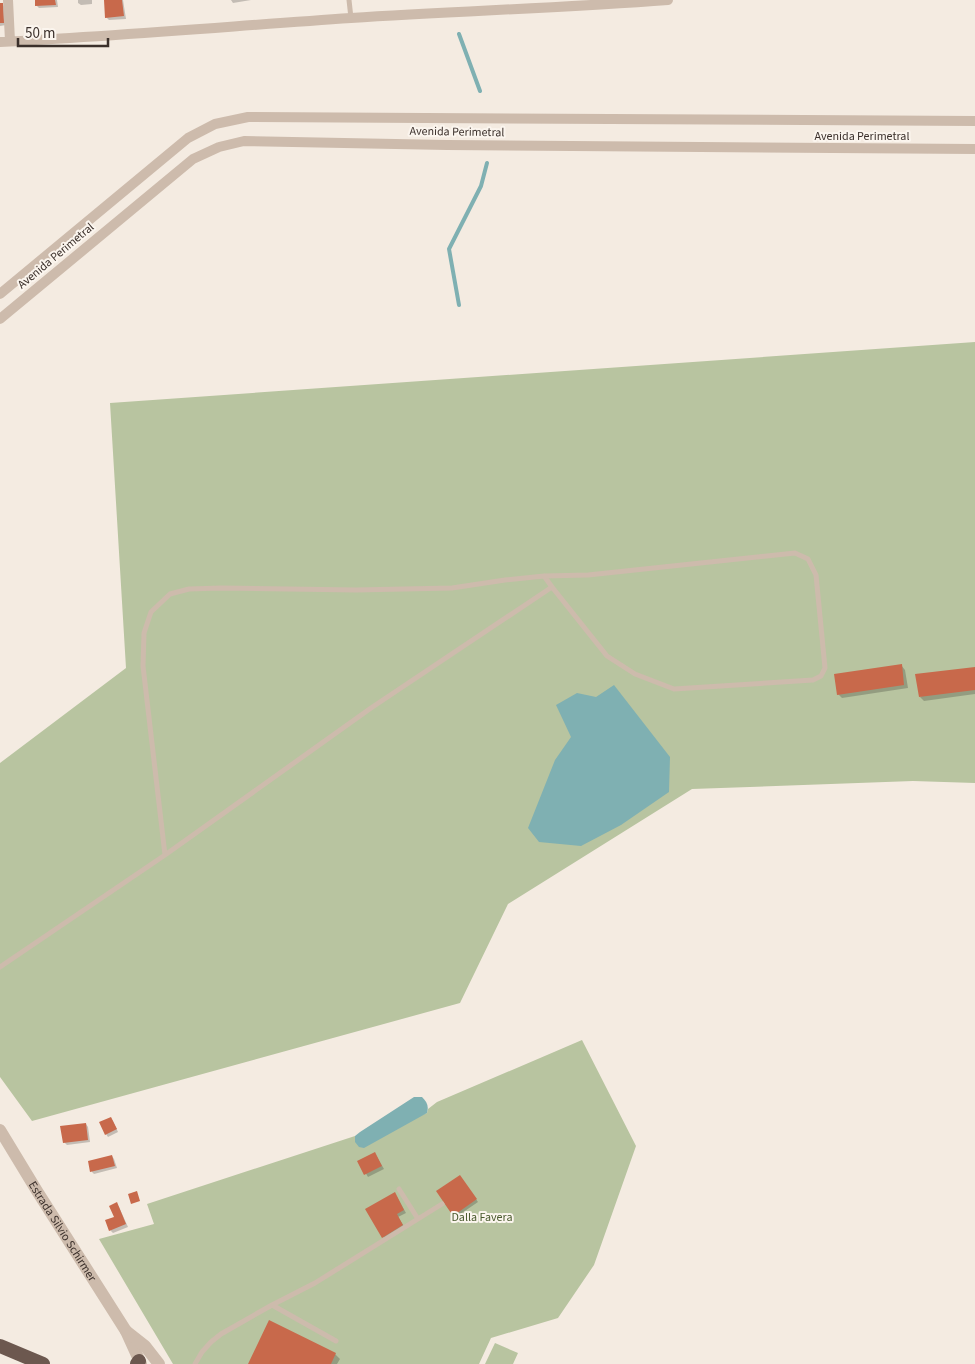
<svg xmlns="http://www.w3.org/2000/svg" width="975" height="1364" font-family="'Source Sans 3',sans-serif">
  <style>
    .green { fill: #b8c4a0 }
    .water { fill: #7fb0b2 }
    .shadow { fill: #0003 }
    .lines { fill: none; stroke-linecap: round; stroke-linejoin: round }
    .stream { stroke: #7fb0b2; stroke-width: 4 }
    .building { fill: #c8694b }
    .service { stroke: #cdbbac; stroke-width: 5 }
    .minor { stroke: #cdbbac; stroke-width: 10 }
    .tertiary { stroke: #cdbbac; stroke-width: 12 }
    .trunk { stroke: #6c584f; stroke-width: 14 }
    .labels { text-anchor: middle; dominant-baseline: central; stroke-width: 4; stroke-linejoin: round; paint-order: stroke }
    .street-label { font-size: 12px; fill: #3b302b; stroke: #fbf5ee }
    .park-label { font-size: 12px; fill: #4a5a2e; stroke: #fbf5ee }
  </style>
  <rect width="100%" height="100%" fill="#f4ebe1"/>
  <path class="green" d="M975,342V783L913,781L692,789L508,904L460,1003L32,1121L0,1077V763L126,668L110,403Z
    M582,1040L636,1146L594,1265L558,1318L491,1338L479,1364H173L99,1239L154,1224L147,1204L355,1136V1142L427,1113L428,1109L437,1102Z
    M495,1343L518,1353L513,1364H485Z"/>
  <path class="water" d="M614,685L670,757L669,792L621,825L581,846L539,842L528,828L555,760L571,737L556,705L577,693L596,697Z
    M414,1097H422C427,1102 429,1106 427,1113L364,1148L359,1147L355,1142V1136L360,1132Z"/>
  <path class="shadow" d="M36,0H57L58,7L39,8L36,5Z
    M78,0H92V4L81,5L78,3Z
    M105,0H123L126,19L109,20L106,17Z
    M231,0H251L233,3Z
    M2,4L5,7L6,25L0,26V5Z
    M901,665L905,670L908,688L842,698L838,694Z
    M975,668V694L924,701L920,697Z
    M111,1118L113,1121L118,1132L108,1137L106,1134Z
    M86,1124L88,1127L90,1142L67,1145L64,1142Z
    M112,1156L114,1159L117,1168L94,1174L92,1172L89,1162Z
    M377,1157L384,1169L368,1177L359,1162Z
    M462,1179L478,1202L456,1217L454,1215Z
    M397,1197L406,1213L398,1217L405,1228L386,1240L383,1237Z
    M116,1204L119,1207L128,1227L113,1233L110,1230L116,1217Z
    M270,1322L335,1354L340,1359L337,1364H249Z"/>
  <g class="lines">
    <path class="stream" d="M459,34L480,91
      M459,305L449,249L481,186L487,163"/>
  </g>
  <path class="building" d="M35,0H55L56,5L35,6Z
    M104,0H122L124,16L105,18Z
    M0,3H3L4,23H0Z
    M902,664L904,685L837,695L834,674Z
    M975,667V690L919,697L915,674Z
    M111,1117L117,1129L105,1135L99,1122Z
    M86,1123L88,1140L63,1143L60,1126Z
    M375,1152L382,1166L364,1175L357,1161Z
    M112,1155L115,1166L90,1172L88,1161Z
    M460,1175L477,1199L453,1216L436,1191Z
    M137,1191L140,1201L131,1204L128,1194Z
    M395,1192L404,1210L397,1214L403,1225L382,1238L365,1209Z
    M117,1202L126,1224L109,1231L105,1220L114,1217L109,1206Z
    M269,1320L336,1353L331,1364H248Z"/>
  <g class="lines">
    <path class="service" d="M349,0L351,18
      M165,855L143,666L144,633L151,612L170,594L189,589L221,588L356,590L452,588L505,580L544,576L588,575L795,553L808,559L816,575L825,668L821,676L813,680L674,689L635,674L607,656L552,587
      M0,967L165,855L371,708L552,587L544,576
      M399,1189L418,1219
      M272,1305L336,1341
      M195,1364L202,1352L211,1342L221,1334L272,1305L315,1283L442,1204"/>
    <path class="minor" d="M8,0L10,41
      M0,42C117,36 234,26 351,18C457,11 562,8 668,0
      M0,294L188,138L215,124L248,117L975,121
      M0,319L193,159L219,147L244,141L447,145L975,149"/>
    <g class="tertiary">
      <path id="s1" d="M0,1130L37,1191L126,1331L141,1364"/>
      <path d="M126,1331L145,1346L159,1364"/>
    </g>
    <path class="trunk" d="M0,1346L43,1364
      M137,1364L139,1361"/>
  </g>
  <g class="labels">
    <g class="street-label">
      <text transform="translate(457 132) rotate(1)">Avenida Perimetral</text>
      <text x="862" y="136">Avenida Perimetral</text>
      <text transform="translate(56 256) rotate(-40)">Avenida Perimetral</text>
      <text stroke="none"><textPath href="#s1" startOffset="119">Estrada Silvio Schirmer</textPath></text>
    </g>
    <g class="park-label">
      <text x="482" y="1217">Dalla Favera</text>
    </g>
  </g>
  <path d="M18 38v8h90v-8" fill="none" stroke="#3b302b" stroke-width="2.5"/>
  <text x="25" y="38" font-size="15" fill="#3b302b" stroke="#fbf5ee" stroke-width="4" paint-order="stroke">50 m</text>
</svg>
